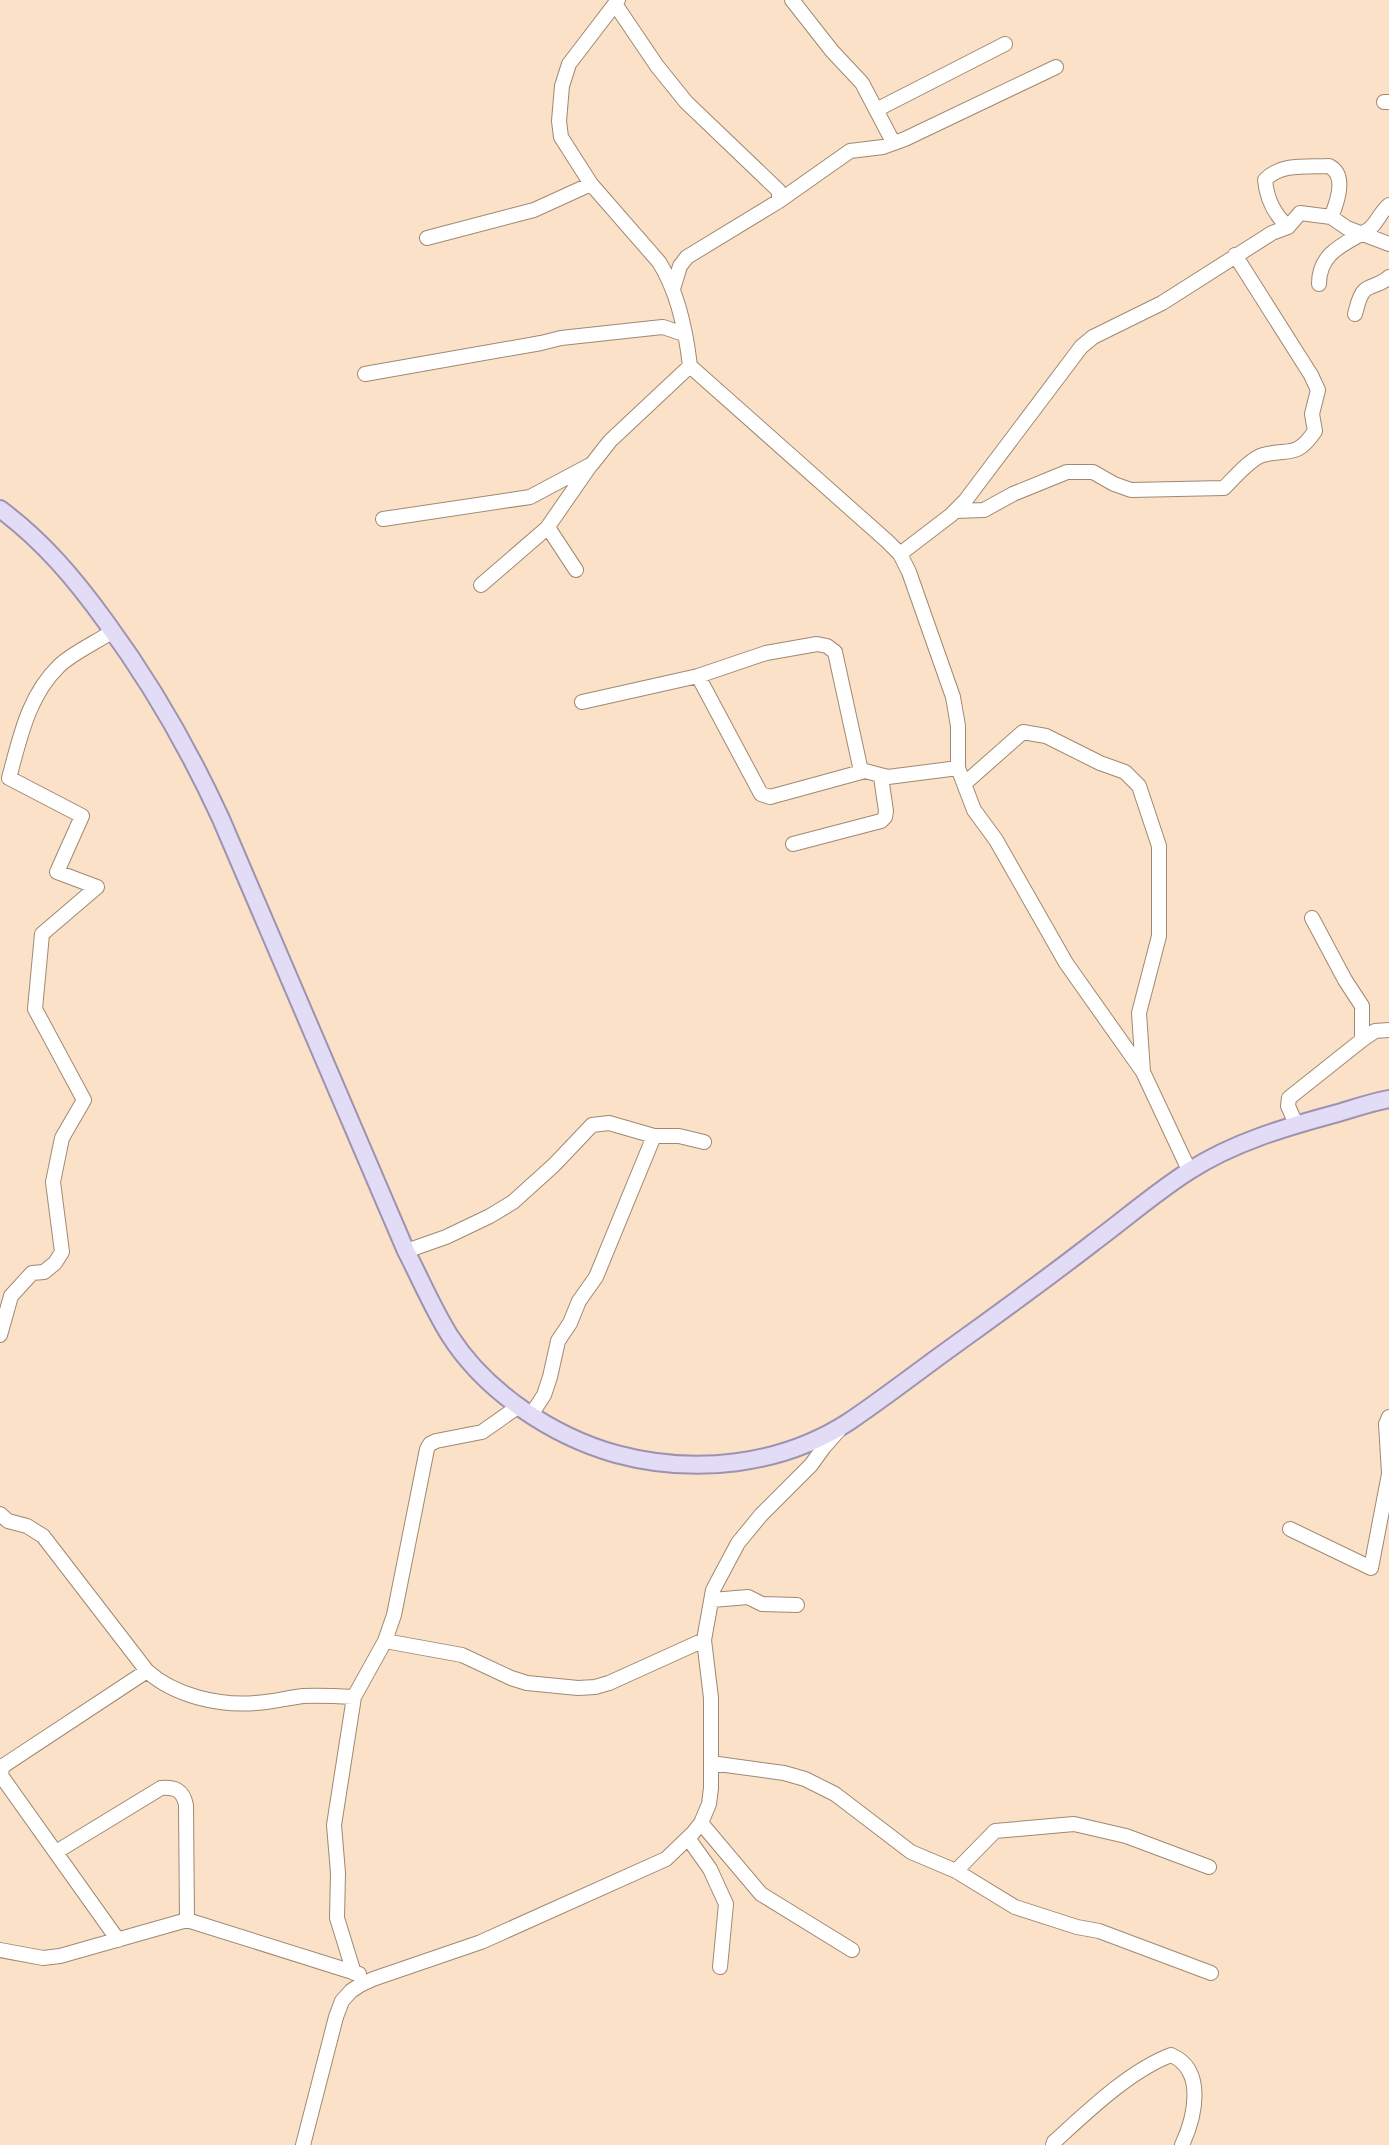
<svg xmlns="http://www.w3.org/2000/svg" width="1389" height="2145" font-family="'Noto Sans',sans-serif">
  <style>
    .lines { fill: none; stroke-linecap: round; stroke-linejoin: round }
    .minor-casing { stroke: #a08971; stroke-width: 16 }
    .major-casing { stroke: #9e93ae; stroke-width: 20 }
    .minor { stroke: #fff; stroke-width: 14 }
    .major { stroke: #e2dcf7; stroke-width: 16 }
  </style>
  <rect width="100%" height="100%" fill="#fae1c7"/>
  <g class="lines">
    <g class="minor-casing">
      <path id="minor" d="M618,0L569,64L562,86L559,121L561,137L591,184L659,262C678,292 686,331 690,366L887,541L900,554L909,572L953,697L958,726V768L974,810L996,840L1066,963L1143,1072L1189,1170
        M792,0L832,51L862,83L893,142
        M615,4L657,66L686,102L779,191V201
        M1384,102H1389
        M876,110L1005,44
        M1288,227C1274,214 1267,200 1265,180C1280,163 1308,167 1329,166C1347,175 1337,203 1331,217
        M427,238L534,210L591,184
        M1319,284C1319,252 1345,244 1368,230C1377,224 1380,212 1389,205
        M673,289L680,266L687,257L779,201L850,151L883,147L905,139L1056,67
        M1355,314C1357,307 1359,296 1364,291C1369,285 1380,286 1389,277
        M365,374L541,343L561,338L653,328L663,327L684,334
        M955,511L984,510L1013,494L1067,472H1093L1114,484L1131,490L1224,488C1233,479 1251,458 1263,455C1289,448 1296,459 1315,431L1312,414L1318,390L1311,375L1235,255
        M383,519L530,497L592,464L610,441L690,366
        M547,528L551,532L576,570
        M900,554L951,515L965,501L1069,363L1081,347L1093,337L1162,303L1272,233L1288,227L1300,213L1331,217L1347,228L1389,244
        M481,585L547,528L590,466
        M698,676L766,653L817,644L827,646L835,652L861,771
        M582,702L698,676L761,794L770,797L865,771L888,777L958,768
        M964,784L1023,732L1046,736L1100,763L1125,772L1139,786L1159,846V936L1139,1013L1143,1072
        M793,844L881,821L885,817L886,811L881,777
        M1312,918L1345,980L1362,1006V1040
        M1296,1124L1288,1106L1289,1098L1362,1040L1375,1031L1389,1030
        M406,1251L446,1237L490,1216L513,1202L554,1165L592,1125L609,1123L654,1136H679L704,1142
        M0,1335L11,1296L32,1273L44,1272L55,1263L62,1252L53,1182L62,1138L84,1100L35,1009L42,934L97,887L57,872L82,816L9,778C20,738 28,696 59,666C72,653 97,642 113,631
        M531,1415L544,1395L550,1377L558,1341L570,1323L579,1301L596,1277L654,1136
        M1389,1417L1386,1424L1389,1473
        M0,1514L8,1521L27,1526L43,1536L147,1671C175,1696 219,1706 256,1703C272,1702 287,1698 303,1696C320,1695 337,1696 354,1697
        M1290,1529L1371,1568L1389,1474
        M712,1600L748,1597L762,1604L797,1605
        M385,1641L462,1655L511,1678L527,1683L578,1688L595,1687L609,1683L704,1640
        M711,1763L784,1773L805,1779L835,1794L911,1852L956,1871L1015,1907L1077,1927L1099,1931L1211,1973
        M701,1823L761,1894L852,1950
        M688,1838L710,1869L726,1904L720,1967
        M56,1852L161,1788C175,1787 183,1790 186,1805L187,1920
        M956,1871L995,1831L1074,1824L1126,1836L1209,1867
        M118,1940L2,1777L1,1772L3,1766L147,1671
        M0,1950L43,1958L60,1956L187,1920L359,1974
        M354,1973L337,1918L338,1873L334,1825L354,1697L385,1641L394,1615L427,1449L430,1444L436,1441L482,1432L519,1406
        M303,2145L336,2017L342,2001L351,1991L360,1985L373,1979L481,1942L666,1859L693,1833L701,1823L709,1804L711,1788V1698L704,1640L713,1590L738,1543L761,1515L811,1465L824,1447L839,1430
        M1053,2145L1054,2142C1087,2112 1129,2071 1171,2055C1206,2070 1195,2117 1182,2145"/>
    </g>
    <g class="major-casing">
      <path id="major" d="M0,509C43,541 75,579 106,622C153,686 188,747 221,819L406,1251C421,1280 433,1309 450,1336C486,1392 552,1436 616,1454C694,1475 781,1466 850,1421C881,1400 911,1377 941,1355C992,1318 1044,1281 1094,1242C1125,1219 1156,1192 1189,1171C1234,1142 1286,1127 1338,1113C1355,1108 1372,1102 1389,1099"/>
    </g>
    <use href="#minor" class="minor"/>
    <use href="#major" class="major"/>
  </g>
</svg>
